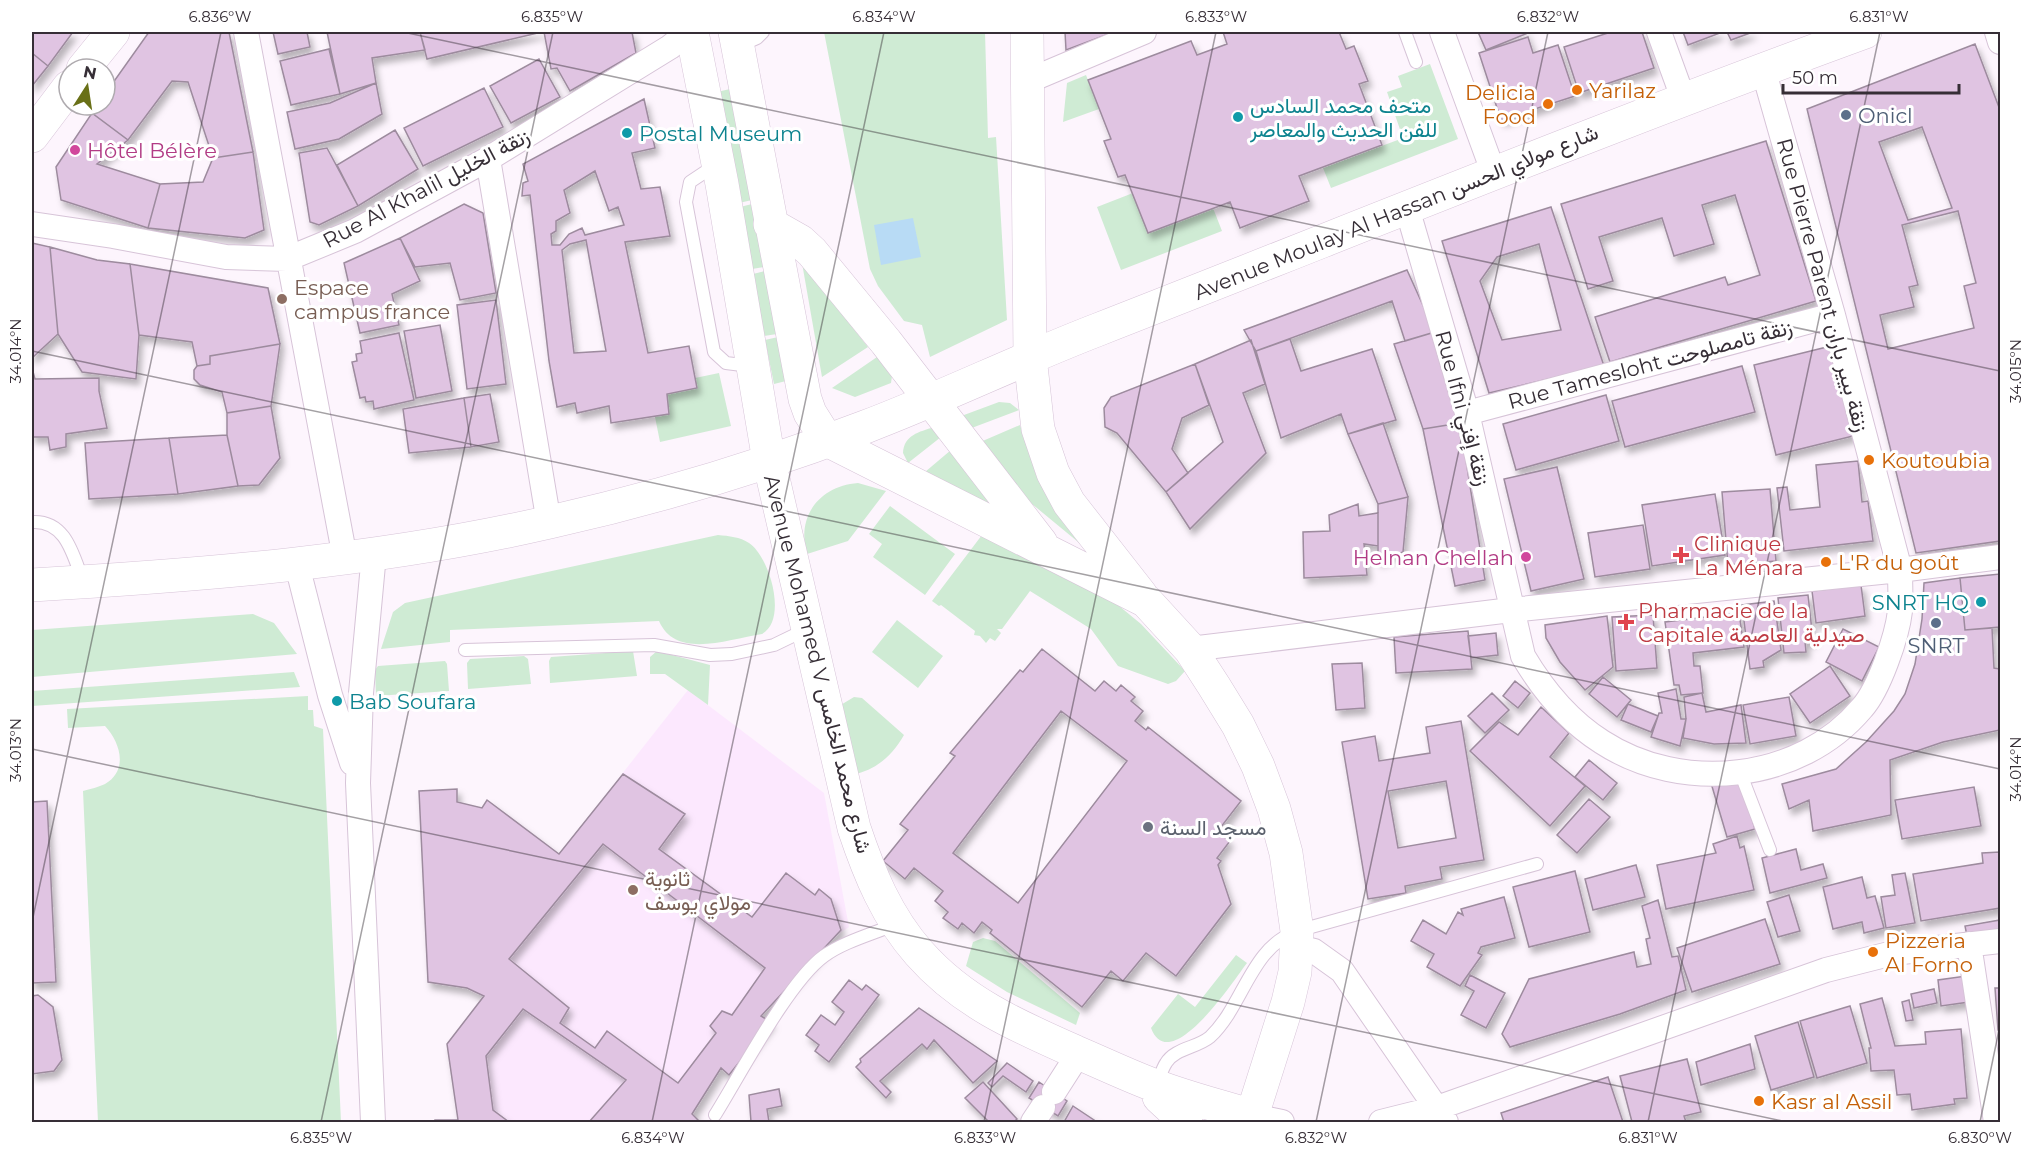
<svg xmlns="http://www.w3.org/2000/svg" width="2032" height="1154" font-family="Montserrat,Vazirmatn,sans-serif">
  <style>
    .built { fill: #fce8fe }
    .green { fill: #cfebd4 }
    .water { fill: #b8dbf5 }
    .building { fill: #e0c4e2; stroke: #9d8b9e; stroke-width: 1.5; fill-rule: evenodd; filter: url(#shadow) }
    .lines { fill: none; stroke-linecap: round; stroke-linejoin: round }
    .lane-casing { stroke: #d7c4d8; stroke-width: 14 }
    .street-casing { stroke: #d7c4d8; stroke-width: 26 }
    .secondary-casing { stroke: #d7c4d8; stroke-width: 34 }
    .primary-casing { stroke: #d7c4d8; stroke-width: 34 }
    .lane { stroke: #fff; stroke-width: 12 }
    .street { stroke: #fff; stroke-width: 24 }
    .secondary { stroke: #fff; stroke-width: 33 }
    .primary { stroke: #fff; stroke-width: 33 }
    .ticks { fill: none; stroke: #362e36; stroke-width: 1.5; stroke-opacity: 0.45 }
    .food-dot { fill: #e8710a; stroke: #fff; stroke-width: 2 }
    .service-dot { fill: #5c6f8a; stroke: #fff; stroke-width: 2 }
    .culture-dot { fill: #0f9aa8; stroke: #fff; stroke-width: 2 }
    .hotel-dot { fill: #d1479c; stroke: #fff; stroke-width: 2 }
    .education-dot { fill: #8d6e63; stroke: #fff; stroke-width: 2 }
    .health-dot { fill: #e0444e; stroke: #fff; stroke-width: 2 }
    .worship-dot { fill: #6b7280; stroke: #fff; stroke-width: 2 }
    .labels { text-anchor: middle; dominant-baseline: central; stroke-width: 6; stroke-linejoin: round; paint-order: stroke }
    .food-label { font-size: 21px; fill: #c56008; stroke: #fff; text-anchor: start }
    .culture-label { font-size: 21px; fill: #0d838f; stroke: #fff; text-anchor: start }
    .service-label { font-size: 21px; fill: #4e5e75; stroke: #fff; text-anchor: start }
    .hotel-label { font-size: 21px; fill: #b23c85; stroke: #fff; text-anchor: start }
    .street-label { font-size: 21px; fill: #362e36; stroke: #fff }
    .education-label { font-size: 21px; fill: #785e54; stroke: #fff; text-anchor: start }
    .health-label { font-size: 21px; fill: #be3a42; stroke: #fff; text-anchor: start }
    .worship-label { font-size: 21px; fill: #5b616d; stroke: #fff; text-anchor: start }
    .neatline { fill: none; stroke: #362e36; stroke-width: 2 }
    .ticks-label { font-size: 15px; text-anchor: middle; fill: #362e36 }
  </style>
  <defs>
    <filter id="shadow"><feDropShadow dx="3.5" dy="6" stdDeviation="3" flood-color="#0004"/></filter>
  </defs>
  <rect width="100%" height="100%" fill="#fdf5fd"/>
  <path class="built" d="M688,690L824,793L849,927L831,939L761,1015L771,1022L729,1075L721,1068L692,1114L700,1122H435V1120L458,1119L447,1044L483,996L467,988L428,982L419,791L457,789V802L481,808L487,800L559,854Z"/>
  <path class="green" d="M824,32H985L988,138L996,137L1007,320L930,357L922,325L904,321L878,286L870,269Z
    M1430,64L1458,139L1331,188L1323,168L1403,138L1387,92L1402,87L1398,76Z
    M1086,75L1099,109L1063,122L1067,83Z
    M730,89L739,134L726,136L717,92Z
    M739,138L752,200L739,203L727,140Z
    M1133,193L1148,233L1213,208L1222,231L1121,270L1097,207Z
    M752,204L764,267L752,269L740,207Z
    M802,263L868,347L822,377Z
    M765,271L777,334L764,336L753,274Z
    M778,337L786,381L774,384L765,340Z
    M877,357L892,376L891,383L855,397L832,388Z
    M719,373L731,426L660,442L655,417L669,413L667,394L696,388L695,378Z
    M999,402L1010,403L1019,410L969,429L963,417L964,415Z
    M1020,425L1026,444L1089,551L1026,499L978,443Z
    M934,427L941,437L908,463L903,453C904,435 919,432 934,427Z
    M951,450L1003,512L925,472Z
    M858,483L886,491L848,541L807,554C796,517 819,486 858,483Z
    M890,506L955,554L925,595L873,557L882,544L869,534Z
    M985,531L1107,596L1141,624L1185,671L1176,681L1168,684L1118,666L1091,629L1030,591L1002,629H997L1001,633L995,641L990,638L986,643L980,636L974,635L975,631L941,605L939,606L932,601Z
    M718,535C729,536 740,537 749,543C770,557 788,620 762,634C728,639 676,660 659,621L450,630V642L381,649L393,612L405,603Z
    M253,614L274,623L297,654L32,677V630Z
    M897,620L943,656L918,688L872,652Z
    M633,651L637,676L550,683L549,661L551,657Z
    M657,651L710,665L708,705L665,674H650V657Z
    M524,656L528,659L531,684L468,689L467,663L470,659Z
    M445,661L447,664L449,691L376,696L375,670L378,666Z
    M294,672L300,687L32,706V691Z
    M308,696V710H313L314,726L323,729L341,1122H98L83,791C90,789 99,787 105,784C129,770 120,742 105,726L68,728L67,709Z
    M854,697L862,698L904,735C892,756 877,769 853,775L839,706Z
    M983,938L995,941L1080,1013L1076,1025L1007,992L966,966L973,942Z
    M1236,955L1247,963C1234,980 1170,1078 1151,1028L1178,994L1195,1007Z"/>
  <path class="water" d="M913,218L921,257L881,265L874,225Z"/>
  <path class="building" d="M32,32H73L48,66L32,53Z
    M149,32H229L253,152L213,158L188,82L172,81L128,140L92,113L97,105H105V94Z
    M273,32H307L310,47L278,54Z
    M327,32H420L425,50L372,58L376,83L340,94Z
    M420,32H542L427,59Z
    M544,32H632L636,53L570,91L557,68L551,69Z
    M1065,32H1114L1066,50Z
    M1223,32H1339L1346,49L1354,46L1368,81L1359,84L1382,145L1299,176L1309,201L1240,228L1230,202L1148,233L1125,175L1118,177L1104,141L1111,139L1088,80L1191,41L1197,55L1227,44Z
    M1478,32H1528V33L1486,50Z
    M1611,32H1642L1654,68L1579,93L1564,47Z
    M1683,32H1719L1720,33L1688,45Z
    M1727,32H1753L1731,40Z
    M1528,37L1533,53L1558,45L1575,96L1501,120L1479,53Z
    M1975,44L2000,110V541L1916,553L1807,109ZM1922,127L1952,208L1908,220L1879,142ZM1958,211L1976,283L1964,286L1974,328L1888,349L1880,315L1914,307L1909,287L1918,285L1902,225Z
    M329,49L340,94L291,105L280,61Z
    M32,53L48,66L32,86Z
    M539,59L560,97L511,123L490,86Z
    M376,83L382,114L339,139L295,149L287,112L330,103Z
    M484,88L503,127L423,166L404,128Z
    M644,99L655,148L632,153L641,189L660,187L670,236L625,242L648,353L689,346L697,388L667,394L669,414L611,423L609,406L577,413L575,403L557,407L549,361L530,195L522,196L523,183L528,181L523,164ZM595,171L609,211L618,207L624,225L585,235L582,228L569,234L560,245H552L551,234L556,231V221L570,213L564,190ZM586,240L606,351L574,353L562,250L570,244Z
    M92,113L128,140L97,164L160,184L148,228L61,200L56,167Z
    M395,130L418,169L358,206L337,165Z
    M1766,141L1816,301L1610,362L1595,317L1725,277L1728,285L1760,275L1735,195L1702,205L1714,244L1674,256L1662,218L1599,237L1613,281L1588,289L1561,204Z
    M327,148L358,206L319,225L310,222L299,153Z
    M253,152L264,230L245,238L148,228L160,184L203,182L213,158Z
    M464,204L483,213L496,293L460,300L450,263L415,267L400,238Z
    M1551,207L1604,366L1489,393L1442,241ZM1539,244L1561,330L1502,340L1480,281L1497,257Z
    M400,238L420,281L392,294L399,325L360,333L344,263Z
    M32,243L50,247L58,334L32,358Z
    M50,247L97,260L130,264L139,335L136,379L82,372L58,334Z
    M130,264L268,288L280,344L210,356V364L197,366L192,342L139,335Z
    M1407,270L1435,332L1405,341L1392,301L1256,351L1244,330Z
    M496,300L506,384L467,389L457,305Z
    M440,325L452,391L416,398L404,331Z
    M1435,332L1460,423L1423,429L1394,344Z
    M399,333L414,400L374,409L373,401L366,402L365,397L360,398L352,362L357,361L356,354L362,353L360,341Z
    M1290,339L1301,371L1372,349L1396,420L1348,434L1341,414L1281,438L1256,351Z
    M1251,340L1265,384L1243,393L1266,453L1190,529L1166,492L1223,442L1195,364Z
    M280,344L271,406L227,413L222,392L200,385L194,379V370L197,366L210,364V356Z
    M1831,346L1853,436L1776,455L1754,365Z
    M1195,364L1209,405L1182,418L1172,449L1188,473L1166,492L1117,433L1105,427L1104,408L1111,397Z
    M1742,366L1755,412L1625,447L1612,401Z
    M32,368L35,379L99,378V391L107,428L66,434V447L50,450L48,437H32Z
    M490,394L499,442L471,447L464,398Z
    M1606,395L1619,441L1516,470L1503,424Z
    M464,398L471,447L409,453L403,409Z
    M271,406L280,458L259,485L238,486L227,435V413Z
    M1383,423L1408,497L1378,504L1348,434Z
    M1460,423L1485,580L1455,586L1423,429Z
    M227,435L238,486L178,494L169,438Z
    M169,438L178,494L89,499L85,443Z
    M1858,461L1862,502L1868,501L1873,541L1784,551L1777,488L1787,487L1790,510L1820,507L1816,465Z
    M1557,467L1584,579L1531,591L1504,479Z
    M1770,489L1776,561L1728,565L1722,492Z
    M1715,494L1725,555L1652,566L1642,505Z
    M1408,497L1403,552L1378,561V504Z
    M1358,504L1359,516L1378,513V546L1364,544L1367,575L1304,578L1303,532L1330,531L1329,515Z
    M1643,525L1650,569L1595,577L1588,533Z
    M2000,574V627L1965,630L1960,578Z
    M1960,578L1965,630L1992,628L1994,668L2000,669V730L1943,742L1890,760L1891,815L1813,831L1809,800L1789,809L1782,784L1836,769L1866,742L1894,711L1905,694L1915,664L1922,619L1924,583Z
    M1861,585L1865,616L1816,623L1812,591Z
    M1808,595L1813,640L1805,641L1806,652L1784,653L1778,598Z
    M1774,601L1781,650L1763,661L1764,667L1750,669L1742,605Z
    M1739,613L1744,647L1693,653L1694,666H1700L1703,693L1681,695L1679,685H1674L1665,622Z
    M1653,615L1657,668L1616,671L1612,617Z
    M1607,616L1613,667L1585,690L1560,662L1546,638L1545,625Z
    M1843,629L1879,647L1862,681L1826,662Z
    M1468,631L1472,669L1396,673L1394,637Z
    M1496,633L1498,655L1471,658L1468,636Z
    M1042,649L1095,691L1104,681L1116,691L1121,685L1135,697L1131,701L1143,711L1135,721L1146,730L1148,727L1241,801L1217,832L1230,841L1217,858L1221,861L1218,865L1231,904L1176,976L1146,953L1123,981L1111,971L1082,1007L990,933L992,930L982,922L974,933L962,923L958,929L943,918L948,912L935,901L943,891L914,868L905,879L883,861L908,830L900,824L955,756L950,753L1020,670L1023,672ZM1061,711L1127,761L1018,903L953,853Z
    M1362,663L1365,708L1336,710L1332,664Z
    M1830,666L1850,696L1810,723L1790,694Z
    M1603,677L1631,700L1617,717L1589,694Z
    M1515,681L1530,693L1518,708L1503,696Z
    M1676,689L1681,719H1686L1680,746L1651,737L1659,713H1662L1658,693Z
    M1492,693L1509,710L1485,733L1468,716Z
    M1702,693L1706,712L1741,705L1746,743L1714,744L1683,738L1686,719L1684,697Z
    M1789,697L1796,736L1750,744L1743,705Z
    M1628,704L1658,716L1651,732L1621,720Z
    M1541,707L1569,733L1550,757L1585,786L1550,826L1470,751L1499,722L1518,735Z
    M1461,721L1484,860L1440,867L1442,879L1405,886L1406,893L1368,899L1342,742L1375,736L1379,761L1430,753L1426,727ZM1446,781L1456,838L1398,848L1388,791Z
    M1589,760L1617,783L1603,800L1575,777Z
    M623,774L685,814L659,849L752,917L786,873L815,895L819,889L831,899L841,930L761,1016L771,1022L729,1075L721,1068L692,1114L700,1122H589L626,1080L523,1009L486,1056L493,1110L509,1122H435V1120H458L447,1044L484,996L467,988L428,982L419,791L457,789V802L482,808L487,800L559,854ZM603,844L765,968L732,1015L722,1011L710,1026L716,1033L678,1083L607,1031L595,1048L560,1023L569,1008L509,959Z
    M1739,775L1755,829L1727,837L1711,783Z
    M1974,787L1981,826L1902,839L1895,800Z
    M1589,799L1610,817L1577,853L1557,835Z
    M47,801L56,982L32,983V802Z
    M1737,836L1740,848L1744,846L1754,890L1666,909L1657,865L1716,853L1713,844Z
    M1796,849L1801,870L1823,864L1827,878L1770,893L1762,858Z
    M2000,852V908L1921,921L1913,874L1983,863L1982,853Z
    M1636,865L1645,897L1593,910L1585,879Z
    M1575,871L1590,932L1529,947L1513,887Z
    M1905,873L1915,923L1886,928L1881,897L1895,895L1892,875Z
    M1862,877L1867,898L1875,896L1884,928L1864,933L1862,922L1833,929L1823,887Z
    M1789,895L1800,931L1778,937L1767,902Z
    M1504,897L1515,938L1481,947L1478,953L1482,955L1460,986L1427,967L1434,954L1411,941L1423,920L1446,934L1458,912L1463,915L1461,909Z
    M1658,900L1672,957L1678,956L1686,990L1620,1014L1510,1047L1502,1034L1529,979L1634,952L1637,967L1651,964L1646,939L1650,938L1642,906Z
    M1765,919L1780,964L1692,992L1677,948Z
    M2000,920V936L1968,941L1965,926Z
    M1470,975L1505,993L1486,1028L1461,1015L1474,991L1465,986Z
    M1966,976L1969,1002L1941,1006L1938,980Z
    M849,980L862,990L866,985L879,995L829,1062L815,1051L819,1045L806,1035L821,1015L835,1025L844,1012L832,1002Z
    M1995,988H2000V1030H1998Z
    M1934,989L1937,1003L1914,1008L1911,994Z
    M38,995L53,1007L62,1060L54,1071L32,1074V996Z
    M1882,998L1895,1046L1926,1044L1925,1032L1961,1029L1967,1098L1954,1099L1955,1104L1912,1110L1910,1094L1897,1095L1894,1070L1871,1071L1869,1048H1871L1860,1004Z
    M1909,1000L1913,1020L1906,1021L1902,1002Z
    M1850,1006L1867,1063L1817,1078L1800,1021Z
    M919,1008L997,1061L973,1083L934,1040L927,1049L922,1044L880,1081L891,1092L886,1098L856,1067L861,1062L860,1059Z
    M1798,1022L1814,1077L1771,1090L1755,1036Z
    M1750,1044L1755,1069L1701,1085L1696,1062Z
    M1687,1059L1701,1112L1684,1116L1686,1122H1632L1620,1076Z
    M1007,1063L1033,1081L1026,1092L1003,1076L992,1087L988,1083Z
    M1608,1077L1623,1122H1504L1501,1113Z
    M983,1082L1017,1119L1014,1122H989L965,1098Z
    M1039,1082L1067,1101L1058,1116L1029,1098Z
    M779,1089L782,1106L767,1109L769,1122H751L749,1095Z
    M1073,1106L1097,1122H1064Z"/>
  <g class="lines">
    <g class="lane-casing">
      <path id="lane" d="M1405,32L1416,62
        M739,46L757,38L763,32
        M717,164L690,182L686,202L714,352L726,363L750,366
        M32,522C66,520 73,555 83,581
        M465,650L654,645L710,655L732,654L774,645L805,630
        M1740,772L1770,850
        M1157,1084C1160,1077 1162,1069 1166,1063C1175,1048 1197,1048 1210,1037C1244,1005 1250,948 1297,931L1537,864
        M715,1115C740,1075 789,981 824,956C845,941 873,934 896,924"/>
    </g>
    <g class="street-casing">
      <path id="street" d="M246,32L345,558
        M1442,32L1494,174
        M1659,32L1683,98
        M1997,32L2000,42
        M1028,81L1144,32
        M488,159L549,523
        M1407,208L1467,413L1523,656C1543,690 1569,721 1602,742C1682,794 1800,782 1862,708C1879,689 1897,637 1900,611C1901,598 1900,584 1900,570L1833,315L1763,69
        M32,224L113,236L226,257L287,259L355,231L488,159L670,47L689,32
        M1467,413L1833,315
        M297,565L330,695L352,763
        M1190,649L1511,610L1900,570L2000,557
        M1969,944L1996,1122
        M1297,947L1314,951L1342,971L1446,1122
        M1054,1092L1079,1053
        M1252,1116L1282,1122
        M373,1122L358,783L361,693L374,554
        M1033,1122L1043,1107
        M1381,1122L1437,1108L1826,970L1893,953L2000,941"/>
    </g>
    <g class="secondary-casing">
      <path id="secondary" d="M692,32L722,184L769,461L854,828C869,873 887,917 919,953C962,1002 1017,1026 1076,1052C1102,1063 1129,1076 1156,1086C1187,1098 1220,1106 1252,1116
        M735,32L805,399L810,413L827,440L1146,601L1190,649L1214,686L1238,725L1258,766L1274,809L1286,853L1297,931L1295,972L1288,1002L1250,1122
        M1027,32L1030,357L1038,429L1053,473L1069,503L1141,595
        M83,69L113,32
        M32,136L69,87
        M770,224L800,241L812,252L886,342L1041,543
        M1156,1086L1159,1097L1186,1122"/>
    </g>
    <g class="primary-casing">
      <path id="primary" d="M32,585C205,575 380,561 550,522C657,498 763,466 865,427C944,397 1019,360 1097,330C1353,230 1607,126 1865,32"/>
    </g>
    <use href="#lane" class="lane"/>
    <use href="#street" class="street"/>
    <use href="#secondary" class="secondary"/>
    <use href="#primary" class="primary"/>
  </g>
  <path class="ticks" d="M403,32L2000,371M32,351L2000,769M32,749L1787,1122M32,922L221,32M321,1122L553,32M652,1122L884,32M984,1122L1216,32M1316,1122L1548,32M1648,1122L1880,32M1980,1122L2000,1025"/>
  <g class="food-dot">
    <circle cx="1577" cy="90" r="6"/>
    <circle cx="1548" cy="104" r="6"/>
    <circle cx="1869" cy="460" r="6"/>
    <circle cx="1826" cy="562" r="6"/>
    <circle cx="1873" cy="952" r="6"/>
    <circle cx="1759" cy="1101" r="6"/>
  </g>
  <g class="service-dot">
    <circle cx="1846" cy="115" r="6"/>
    <circle cx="1936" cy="623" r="6"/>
  </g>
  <g class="culture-dot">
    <circle cx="1238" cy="117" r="6"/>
    <circle cx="627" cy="133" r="6"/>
    <circle cx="1981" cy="602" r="6"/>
    <circle cx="337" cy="701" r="6"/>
  </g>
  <g class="hotel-dot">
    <circle cx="75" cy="150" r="6"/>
    <circle cx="1526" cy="557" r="6"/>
  </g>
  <g class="education-dot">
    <circle cx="282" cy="299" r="6"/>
    <circle cx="633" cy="890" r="6"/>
  </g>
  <g class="health-dot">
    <path d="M1678 546h6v6h6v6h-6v6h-6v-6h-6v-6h6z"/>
    <path d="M1623 613h6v6h6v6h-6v6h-6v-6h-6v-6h6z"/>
  </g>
  <circle class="worship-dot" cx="1148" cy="827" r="6"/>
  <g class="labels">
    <g class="food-label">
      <text x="1589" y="90">Yarilaz</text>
      <text x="1536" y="92" text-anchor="end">Delicia<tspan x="1536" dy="24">Food</tspan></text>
      <text x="1881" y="460">Koutoubia</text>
      <text x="1838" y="562">L'R du goût</text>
      <text x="1885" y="940">Pizzeria<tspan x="1885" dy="24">Al Forno</tspan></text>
      <text x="1771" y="1101">Kasr al Assil</text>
    </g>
    <g class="culture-label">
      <text x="1250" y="105">متحف محمد السادس<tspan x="1250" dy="24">للفن الحديث والمعاصر</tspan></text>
      <text x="639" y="133">Postal Museum</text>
      <text x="1969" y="602" text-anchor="end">SNRT HQ</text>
      <text x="349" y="701">Bab Soufara</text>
    </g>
    <g class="service-label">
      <text x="1858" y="115">Onicl</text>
      <text x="1936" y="645" text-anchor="middle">SNRT</text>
    </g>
    <g class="hotel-label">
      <text x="87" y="150">Hôtel Bélère</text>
      <text x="1514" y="557" text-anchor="end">Helnan Chellah</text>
    </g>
    <g class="street-label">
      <text transform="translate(426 188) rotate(-28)">Rue Al Khalil زنقة الخليل</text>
      <text transform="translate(1396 212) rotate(-22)">Avenue Moulay Al Hassan شارع مولاي الحسن</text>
      <text transform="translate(1823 285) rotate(75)">Rue Pierre Parent زنقة بيير باران</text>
      <text transform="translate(1650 364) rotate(-15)">Rue Tamesloht زنقة تامصلوحت</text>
      <text transform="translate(1463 408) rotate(75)">Rue Ifni زنقة إفني</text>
      <text transform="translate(818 664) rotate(76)">Avenue Mohamed V شارع محمد الخامس</text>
    </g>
    <g class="education-label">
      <text x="294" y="287">Espace<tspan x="294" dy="24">campus france</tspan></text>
      <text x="645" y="878">ثانوية<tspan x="645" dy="24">مولاي يوسف</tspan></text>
    </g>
    <g class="health-label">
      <text x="1694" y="543">Clinique<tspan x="1694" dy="24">La Ménara</tspan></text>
      <text x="1638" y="610">Pharmacie de la<tspan x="1638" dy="24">Capitale صيدلية العاصمة</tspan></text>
    </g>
    <g class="worship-label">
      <text x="1160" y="827">مسجد السنة</text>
    </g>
  </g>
  <rect width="2032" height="1154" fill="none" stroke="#ffffff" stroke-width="66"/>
  <g transform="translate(87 87) rotate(12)"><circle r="28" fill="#ffffff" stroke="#afabaf" stroke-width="1.5"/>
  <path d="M0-4.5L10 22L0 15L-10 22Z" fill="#697017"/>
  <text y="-9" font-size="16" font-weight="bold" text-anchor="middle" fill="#362e36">N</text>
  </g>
  <path d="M1783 84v9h176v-9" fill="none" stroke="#362e36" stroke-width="3"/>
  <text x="1792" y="84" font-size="18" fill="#362e36" stroke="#ffffff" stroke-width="4.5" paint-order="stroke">50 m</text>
  <rect x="33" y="33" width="1966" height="1088" class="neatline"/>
  <g class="ticks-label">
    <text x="220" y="22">6.836°W</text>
    <text x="552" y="22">6.835°W</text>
    <text x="884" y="22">6.834°W</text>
    <text x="1216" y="22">6.833°W</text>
    <text x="1548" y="22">6.832°W</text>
    <text x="1879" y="22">6.831°W</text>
    <text transform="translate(16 351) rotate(-90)" y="5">34.014°N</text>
    <text transform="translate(2016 371) rotate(-90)" y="5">34.015°N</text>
    <text transform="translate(16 750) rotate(-90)" y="5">34.013°N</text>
    <text transform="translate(2016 769) rotate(-90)" y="5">34.014°N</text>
    <text x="321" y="1143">6.835°W</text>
    <text x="653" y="1143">6.834°W</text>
    <text x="985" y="1143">6.833°W</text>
    <text x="1316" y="1143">6.832°W</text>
    <text x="1648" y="1143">6.831°W</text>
    <text x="1980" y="1143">6.830°W</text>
  </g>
</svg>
